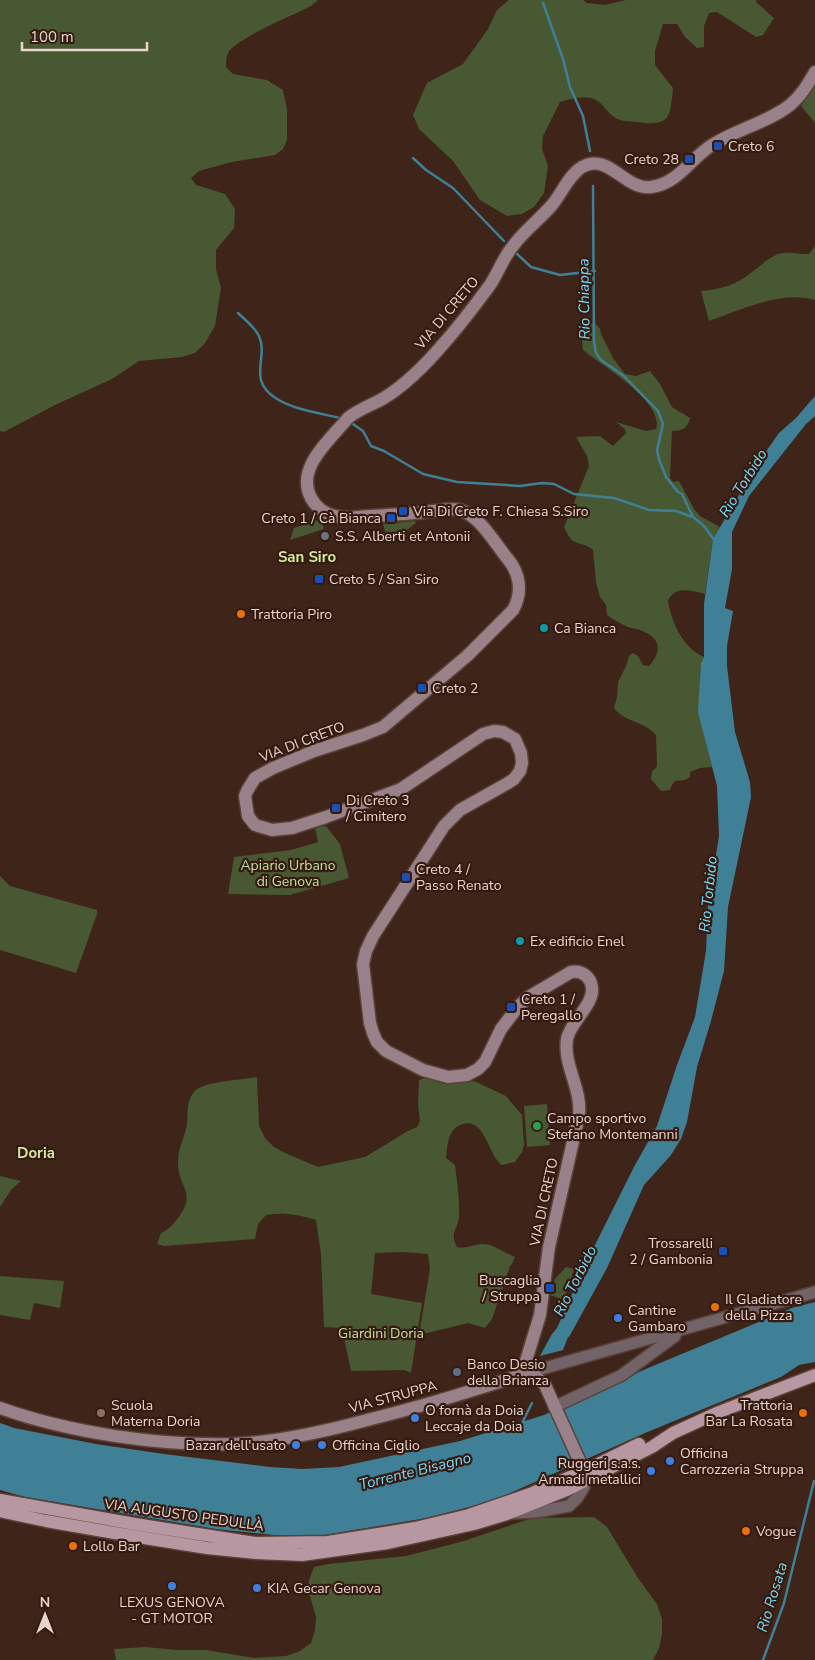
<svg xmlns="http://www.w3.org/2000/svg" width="815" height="1660" font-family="'Nunito Sans',sans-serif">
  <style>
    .green { fill: #475833 }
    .water { fill: #3f8096 }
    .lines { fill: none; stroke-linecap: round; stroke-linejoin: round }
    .stream { stroke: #3f8096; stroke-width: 2.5 }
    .tertiary-casing { stroke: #5a4036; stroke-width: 14 }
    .secondary-casing { stroke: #5a4036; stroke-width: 15 }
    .primary-casing { stroke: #5a4036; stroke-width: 15 }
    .tertiary { stroke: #726368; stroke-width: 11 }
    .secondary { stroke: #998189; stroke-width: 12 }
    .primary { stroke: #b798a2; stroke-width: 12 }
    .transit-dot { fill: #1a4fb4; stroke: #351a10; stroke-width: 2 }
    .worship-dot { fill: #6b7280; stroke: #351a10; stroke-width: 2 }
    .food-dot { fill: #e8710a; stroke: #351a10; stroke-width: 2 }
    .culture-dot { fill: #0f9aa8; stroke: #351a10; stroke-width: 2 }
    .leisure-dot { fill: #2e9e5b; stroke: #351a10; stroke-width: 2 }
    .shop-dot { fill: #3f7fe0; stroke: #351a10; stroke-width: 2 }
    .service-dot { fill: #5c6f8a; stroke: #351a10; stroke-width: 2 }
    .education-dot { fill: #8d6e63; stroke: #351a10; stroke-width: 2 }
    .labels { text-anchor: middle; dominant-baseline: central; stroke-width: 4.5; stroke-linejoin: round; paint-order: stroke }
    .poi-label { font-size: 14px; fill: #e7d4cd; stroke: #351a10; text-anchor: start }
    .street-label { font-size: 14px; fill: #e7d4cd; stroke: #351a10 }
    .park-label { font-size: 14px; fill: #bde197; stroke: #351a10 }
    .water-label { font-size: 15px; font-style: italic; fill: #76dafb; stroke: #351a10 }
    .neighbourhood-label { font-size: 15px; font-weight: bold; fill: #cfe99f; stroke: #351a10 }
  </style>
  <rect width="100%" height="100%" fill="#3f2419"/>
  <path class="green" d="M0,0H318L311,6C291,16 245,35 231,49C226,54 226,61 226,67L233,74L267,80L283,90L287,109V140L283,149L275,155L232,162L199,171L191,178L196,185L225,194L235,209L234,228L216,250V269L221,288L215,326L205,343L195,353L182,357L139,361L112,379L55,405L4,432L0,431Z
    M509,0H583L587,3L605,5L626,0H756V2L774,18L763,35L756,37L717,12L709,13L704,26V47L697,48L685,37L677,24H663L655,51V65L673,88C670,117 671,127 637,122C630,121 620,122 614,117C605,111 603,101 591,98C580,96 570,99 560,102L543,136L542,149L548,166L544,193L534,207L522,214L507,216L480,200L453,161L419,129L413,115L427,83L463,64L488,29L497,10Z
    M815,83V123L801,106Z
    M815,246V300C782,290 740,310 709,321L701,291C722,289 736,285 752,272C761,266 768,258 778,254C788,251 799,254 809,254Z
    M589,322L597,325L600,329L601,334L613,358L625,374L636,376L650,371L660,384L672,407L690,418C688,428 682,431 672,431L670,478L673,482L679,481L694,509L700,516L720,527L713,539L705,594C692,591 675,585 668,601C672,623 682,647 704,657C699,666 701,675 701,685C698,715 705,738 712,767L700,768L690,772V777L685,780L675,781L672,785L670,790L661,791L651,779L652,771L656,768L657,765L656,735C644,721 624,722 614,708L617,697L618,682L626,666L629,656L633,653L638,656L643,665L649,666C664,649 659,637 640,630C636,628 632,629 628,627C621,624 614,620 607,615L606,605L600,597L596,582L593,550C587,544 580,545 573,541C569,538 566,531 564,527L589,466L587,456L576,437L600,436L613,446L626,433L625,429L616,422L646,431L656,429C665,402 601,365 583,350L582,340Z
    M321,519L324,529L290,540L294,528Z
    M415,521L416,523L389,544L383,524Z
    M326,826L340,844L349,878L290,895L228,894L234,857L291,850L318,842L315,827Z
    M0,876L10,886L97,910V914L76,973L0,950Z
    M257,1077L259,1126L265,1138L274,1147L285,1153L318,1167L365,1157L408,1131L417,1127L420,1121L418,1105L419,1080L424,1078L454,1083L474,1081L506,1096L522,1115L524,1145L522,1152L515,1162L502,1165C487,1155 485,1112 458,1126C448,1131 447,1148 446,1158L455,1165C457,1182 460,1200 459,1217C458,1229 449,1232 457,1247C466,1249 472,1245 481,1244C493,1243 504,1253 515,1257L512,1264L510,1266L492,1319L485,1328L468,1323L419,1335L430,1269L428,1254L403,1252L375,1253L371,1294L422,1303L411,1373L404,1370L351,1371L342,1328L324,1327L321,1254L316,1220C301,1215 282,1212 266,1215L258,1224L255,1239L164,1246L157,1244L161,1233C170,1229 172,1225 178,1218C198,1192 177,1188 178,1161C178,1148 185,1137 187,1124C188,1113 186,1100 195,1091C204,1081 242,1080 257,1077Z
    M547,1104L550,1145L527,1147L524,1106Z
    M0,1176L21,1181L11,1190L0,1207Z
    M566,1267L574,1269L564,1300L550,1295L555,1279Z
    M0,1276L64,1281L60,1308L34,1303L30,1320L0,1315Z
    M594,1517L607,1527L638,1578L657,1604L662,1619V1634L659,1648L653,1660H116L114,1649L146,1647L176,1650H206L254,1658L286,1656L300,1651L311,1643L315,1630L316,1617L309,1593V1580L314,1567L328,1564L406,1556L464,1541L532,1518Z"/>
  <path class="water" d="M815,396V416L806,424L749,496L732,532V569L725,608L733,611L727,646V666L735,732L750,782L751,797L728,907L724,971L711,1021L697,1067L687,1122L681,1139L671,1155L644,1185L607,1268L569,1337H568L563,1350L540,1356L552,1334L557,1328L584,1267L635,1165L657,1126L677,1065L695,1017L706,951L708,905L719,836L717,786L698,712L701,663L704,657V604L713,539L760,460L779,433L796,418Z
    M815,1302V1362L799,1365L781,1377L645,1433L492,1501L427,1518L318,1536L274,1535L216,1529L25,1497L0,1490V1423L14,1428L96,1444L164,1454L270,1467L302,1469L339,1467L460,1441L544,1415L648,1368L754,1324L792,1308Z"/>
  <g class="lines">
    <path class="stream" d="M543,3L563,59L570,87L583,116L590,151
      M413,158L426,170L453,188L504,241
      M593,186L594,342L596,353L601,360L624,376L658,411L663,424L657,450L659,459L666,477L678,492L682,494L693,517L704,526L715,541
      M516,253L531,267L560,275L595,271
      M238,313C245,320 254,326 259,336C269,358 246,380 277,399C295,410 319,413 340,418
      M353,424L363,431L371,446L384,451L423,474L457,482L520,486L542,483L554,484L574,494L614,498L649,510L676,511L693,517
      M522,1423L532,1403
      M763,1660L784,1603L814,1481"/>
    <g class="tertiary-casing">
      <path id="tertiary" d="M527,1373L815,1292
        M554,1407L622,1375L675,1336
        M513,1513L536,1512L569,1506L578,1497L584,1487L585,1474"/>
    </g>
    <g class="secondary-casing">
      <path id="secondary" d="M527,1373L525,1364L540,1315L549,1247L579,1115C582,1089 563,1065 567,1039C570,1022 594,1005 592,988C591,977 582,970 571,972L527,998L517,1008L501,1029L485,1062L478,1069L467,1075L448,1077L423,1070L386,1051L377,1042L373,1033L370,1023L363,964L366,951L373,936L444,826L460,810L508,783L514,779L520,771L522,763L521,753L515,739L503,732L494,731L483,734L401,789L326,817L292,828L272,830L255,825L248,816L245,796L247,791L255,778L273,768L314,751L363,735L383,727L467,656L513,610C523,592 520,573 507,558C494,542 480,516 460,510C451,508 442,510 433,511C412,514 390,515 369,516C358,517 346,519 335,516C325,514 316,507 311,498C295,468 330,440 348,418C359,409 372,405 384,398C407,384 428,362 445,342C461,324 476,304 490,285C498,273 503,258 513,246C524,231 540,219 552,205C562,193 569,175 582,167C609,152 624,190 651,187C678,184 691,158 712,145C737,129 767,123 790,105C801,96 808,84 815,72
        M527,1373L535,1376L545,1385L584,1471
        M0,1408C70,1433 160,1446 234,1444C280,1442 327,1431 371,1419C424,1406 475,1390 527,1373"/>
    </g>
    <g class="primary-casing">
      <path id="primary" d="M0,1500L135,1524L256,1543L328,1542L415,1528L469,1515L530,1494L584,1471L639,1444
        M0,1511L46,1521L132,1536L207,1548L256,1553L302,1555L388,1543L474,1524L507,1514L567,1490L652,1447L673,1433L719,1412L815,1375"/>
    </g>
    <use href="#tertiary" class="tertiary"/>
    <use href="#secondary" class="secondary"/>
    <use href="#primary" class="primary"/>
  </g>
  <g class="transit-dot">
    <rect x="713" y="141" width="10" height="10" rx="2.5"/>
    <rect x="684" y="154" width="10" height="10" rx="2.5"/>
    <rect x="398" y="506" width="10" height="10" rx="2.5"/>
    <rect x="386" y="513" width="10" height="10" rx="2.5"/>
    <rect x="314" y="574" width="10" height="10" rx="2.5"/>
    <rect x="417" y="683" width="10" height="10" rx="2.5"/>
    <rect x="331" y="803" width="10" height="10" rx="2.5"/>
    <rect x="401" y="872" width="10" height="10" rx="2.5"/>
    <rect x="506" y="1002" width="10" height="10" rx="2.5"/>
    <rect x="718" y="1246" width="10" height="10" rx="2.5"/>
    <rect x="545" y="1283" width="10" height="10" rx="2.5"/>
  </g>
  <circle class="worship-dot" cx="325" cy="536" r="5"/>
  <g class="food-dot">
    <circle cx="241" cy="614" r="5"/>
    <circle cx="715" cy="1307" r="5"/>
    <circle cx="803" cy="1413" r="5"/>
    <circle cx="746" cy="1531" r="5"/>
    <circle cx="73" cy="1546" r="5"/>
  </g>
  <g class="culture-dot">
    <circle cx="544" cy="628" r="5"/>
    <circle cx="520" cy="941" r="5"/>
  </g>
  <circle class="leisure-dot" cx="537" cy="1126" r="5"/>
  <g class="shop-dot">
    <circle cx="618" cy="1318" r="5"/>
    <circle cx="415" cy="1418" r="5"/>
    <circle cx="296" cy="1445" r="5"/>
    <circle cx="322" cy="1445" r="5"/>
    <circle cx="670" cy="1461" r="5"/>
    <circle cx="651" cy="1471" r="5"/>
    <circle cx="172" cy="1586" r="5"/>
    <circle cx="257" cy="1588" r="5"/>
  </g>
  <circle class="service-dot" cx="457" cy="1372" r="5"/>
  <circle class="education-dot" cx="101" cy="1413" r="5"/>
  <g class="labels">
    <g class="poi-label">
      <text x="728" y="146">Creto 6</text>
      <text x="679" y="159" text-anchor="end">Creto 28</text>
      <text x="413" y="511">Via Di Creto F. Chiesa S.Siro</text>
      <text x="381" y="518" text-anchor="end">Creto 1 / Cà Bianca</text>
      <text x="335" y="536">S.S. Alberti et Antonii</text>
      <text x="329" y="579">Creto 5 / San Siro</text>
      <text x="251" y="614">Trattoria Piro</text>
      <text x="554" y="628">Ca Bianca</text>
      <text x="432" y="688">Creto 2</text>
      <text x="346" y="800">Di Creto 3<tspan x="346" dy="16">/ Cimitero</tspan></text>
      <text x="416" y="869">Creto 4 /<tspan x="416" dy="16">Passo Renato</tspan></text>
      <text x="530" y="941">Ex edificio Enel</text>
      <text x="521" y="999">Creto 1 /<tspan x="521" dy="16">Peregallo</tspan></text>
      <text x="547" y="1118">Campo sportivo<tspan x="547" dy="16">Stefano Montemanni</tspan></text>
      <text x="713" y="1243" text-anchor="end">Trossarelli<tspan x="713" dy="16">2 / Gambonia</tspan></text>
      <text x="540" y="1280" text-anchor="end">Buscaglia<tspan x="540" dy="16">/ Struppa</tspan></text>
      <text x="725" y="1299">Il Gladiatore<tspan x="725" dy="16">della Pizza</tspan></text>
      <text x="628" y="1310">Cantine<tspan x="628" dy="16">Gambaro</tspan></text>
      <text x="467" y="1364">Banco Desio<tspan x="467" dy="16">della Brianza</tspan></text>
      <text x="111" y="1405">Scuola<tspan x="111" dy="16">Materna Doria</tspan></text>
      <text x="793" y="1405" text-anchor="end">Trattoria<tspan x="793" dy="16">Bar La Rosata</tspan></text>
      <text x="425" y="1410">O fornà da Doia<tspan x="425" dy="16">Leccaje da Doia</tspan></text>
      <text x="286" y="1445" text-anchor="end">Bazar dell'usato</text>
      <text x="332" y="1445">Officina Ciglio</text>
      <text x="680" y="1453">Officina<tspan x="680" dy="16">Carrozzeria Struppa</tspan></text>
      <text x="641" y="1463" text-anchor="end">Ruggeri s.a.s.<tspan x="641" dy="16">Armadi metallici</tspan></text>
      <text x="756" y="1531">Vogue</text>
      <text x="83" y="1546">Lollo Bar</text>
      <text x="267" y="1588">KIA Gecar Genova</text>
      <text x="172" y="1602" text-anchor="middle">LEXUS GENOVA<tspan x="172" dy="16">- GT MOTOR</tspan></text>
    </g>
    <g class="street-label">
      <text transform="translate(447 313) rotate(-50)">VIA DI CRETO</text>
      <text transform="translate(302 742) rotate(-21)">VIA DI CRETO</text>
      <text transform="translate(544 1202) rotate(-78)">VIA DI CRETO</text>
      <text transform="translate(393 1397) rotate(-15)">VIA STRUPPA</text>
      <text transform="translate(184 1515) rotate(8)">VIA AUGUSTO PEDULLÀ</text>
    </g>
    <g class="park-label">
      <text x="288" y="865">Apiario Urbano<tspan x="288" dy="16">di Genova</tspan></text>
      <text x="381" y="1333">Giardini Doria</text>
    </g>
    <g class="water-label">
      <text transform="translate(584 299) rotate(-91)">Rio Chiappa</text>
      <text transform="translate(743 483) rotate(-58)">Rio Torbido</text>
      <text transform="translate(708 894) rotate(-84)">Rio Torbido</text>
      <text transform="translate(575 1281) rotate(-63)">Rio Torbido</text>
      <text transform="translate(415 1471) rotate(-14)">Torrente Bisagno</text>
      <text transform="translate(772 1597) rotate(-73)">Rio Rosata</text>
    </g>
    <g class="neighbourhood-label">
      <text x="307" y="557">San Siro</text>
      <text x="36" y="1153">Doria</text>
    </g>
  </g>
  <g transform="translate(45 1615)" stroke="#351a10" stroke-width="4" paint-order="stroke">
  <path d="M0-4L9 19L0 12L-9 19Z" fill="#e7d4cd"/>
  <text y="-8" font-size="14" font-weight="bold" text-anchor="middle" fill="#e7d4cd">N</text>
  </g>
  <path d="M22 42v8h125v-8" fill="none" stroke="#e7d4cd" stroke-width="2.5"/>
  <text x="30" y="42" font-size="15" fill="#e7d4cd" stroke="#351a10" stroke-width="4" paint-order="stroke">100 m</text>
</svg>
